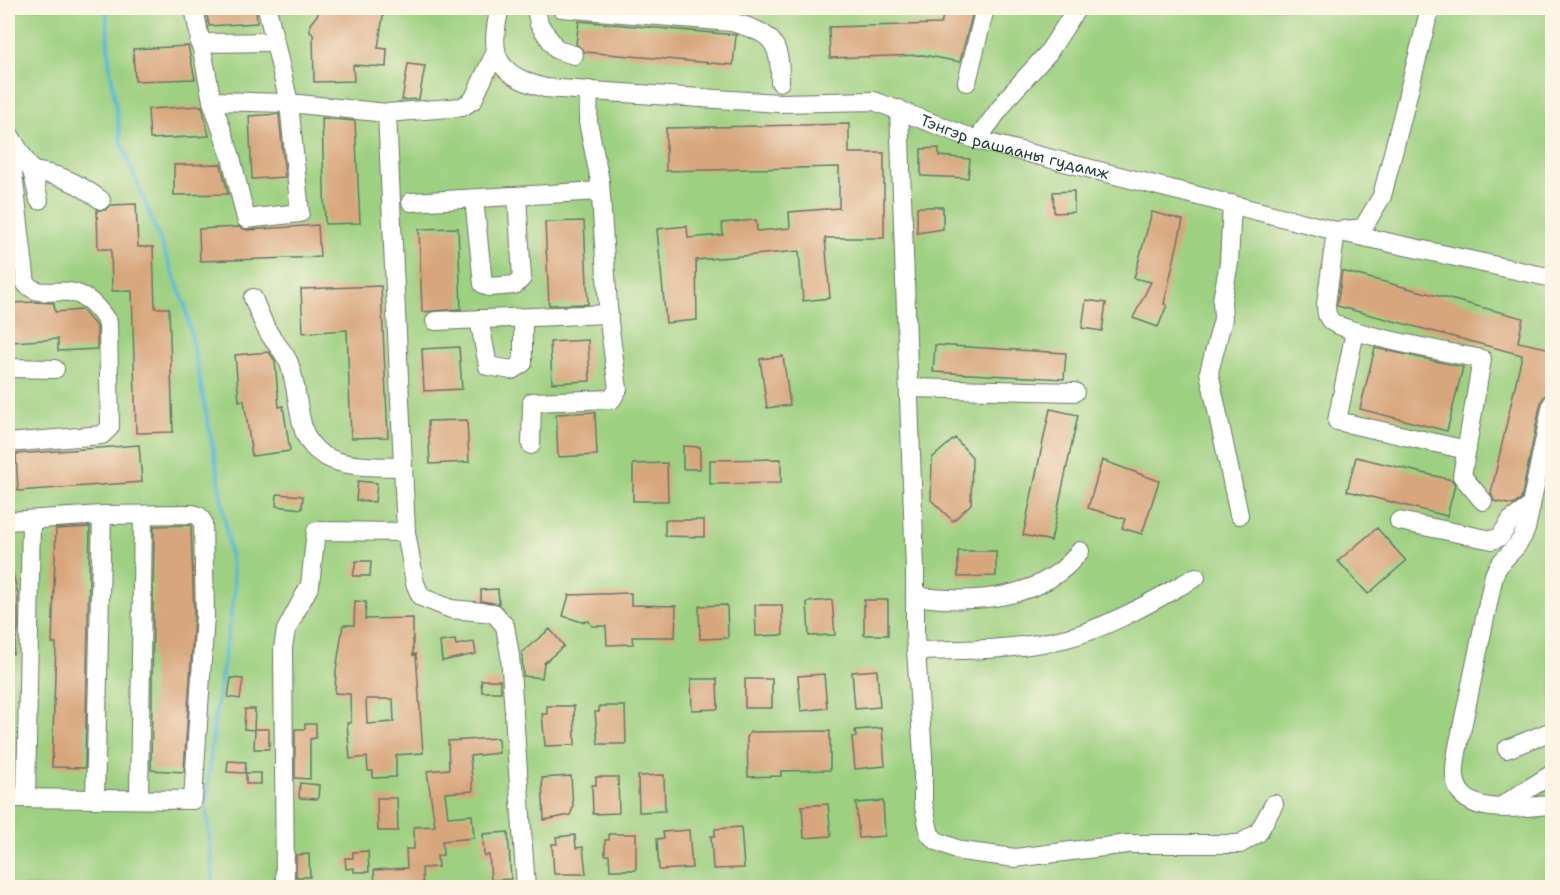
<svg xmlns="http://www.w3.org/2000/svg" width="1560" height="895" font-family="'Shantell Sans',sans-serif">
  <style>
    .green { fill: #9dd080; stroke: #5e865a; stroke-width: 1.5 }
    .lines { fill: none; stroke-linecap: round; stroke-linejoin: round }
    .stream { stroke: #59b7d7; stroke-width: 4 }
    .building { fill: #d8a67c; fill-rule: evenodd }
    .minor-casing { stroke: #6a7666; stroke-width: 20 }
    .minor { stroke: #fff; stroke-width: 18 }
    .labels { text-anchor: middle; dominant-baseline: central; stroke-width: 4.5; stroke-linejoin: round; paint-order: stroke }
    .street-label { font-size: 16px; fill: #1f3d34; stroke: #fcf5e5 }
  </style>
  <rect width="100%" height="100%" fill="#fcf5e5"/>
  <filter id="ink" filterUnits="userSpaceOnUse"><feTurbulence type="fractalNoise" baseFrequency=".0167" numOctaves="2"/><feDisplacementMap in="SourceGraphic" scale="12" xChannelSelector="R" yChannelSelector="G"/><feConvolveMatrix kernelMatrix="1 2 1 2 8 2 1 2 1" color-interpolation-filters="sRGB"/></filter>
  <filter id="wash" filterUnits="userSpaceOnUse"><feTurbulence type="fractalNoise" baseFrequency=".008" numOctaves="4" result="noise"/><feDisplacementMap in="SourceGraphic" scale="24" xChannelSelector="R" yChannelSelector="G"/><feGaussianBlur stdDeviation="1.35" result="paint"/><feColorMatrix in="noise" values="0 0 0 0 0 0 0 0 0 0 0 0 0 0 0 0 0 1.4 0 .05"/><feComposite in="paint" operator="in"/></filter>
  <g filter="url(#wash)">
    <rect width="100%" height="100%" fill="#f5e0c3"/>
    <path class="green" d="M8,8H1552V887H8Z"/>
    <g class="lines">
      <path class="stream" d="M106,8L109,60L121,142L185,304L218,474L235,587L214,723L206,802L214,888"/>
    </g>
    <g id="blocks">
      <path class="building" d="M206,8H256L257,23L209,26Z
        M318,8L384,9L378,48L387,49L386,67L353,65L354,81L314,82L313,34L310,32V24L318,14Z
        M945,8H974L960,62L923,55L830,58L829,27L941,24Z
        M579,21L736,35L733,65L585,52L576,44Z
        M188,46L195,79L135,81L133,49Z
        M408,64L425,66L419,99L402,100Z
        M202,106L209,136L150,139L148,109Z
        M279,114L285,177L252,179L249,116Z
        M322,118L355,121L360,223L325,224Z
        M849,124V153H884V238H825L830,298L803,301L799,251L696,260L697,320L666,323L657,229L687,226L688,238L723,235L722,223L756,220L757,231L790,228L789,212L839,208V167L666,171V128Z
        M939,148V156L970,159L968,178L921,176V149Z
        M221,164L228,194L174,195V165Z
        M1074,191V212L1054,213L1053,192Z
        M136,204L138,247H153L155,308H169L173,432L136,433L132,291H112L111,249H98L97,210H105L111,205Z
        M917,207H943V229L917,233Z
        M1152,212L1183,220L1164,304L1167,305L1158,327L1133,318L1151,282L1134,278Z
        M584,221L588,304L549,305L545,222Z
        M318,225L320,257L200,261L199,229L239,227L247,230Z
        M458,228L461,309L422,312L419,229Z
        M1342,271L1523,318L1518,342L1552,349V387L1551,393L1544,396L1541,402L1521,500L1513,505L1494,501L1491,493L1522,355L1337,306Z
        M381,286L388,437L351,438L347,330L303,333L301,289Z
        M1086,300L1106,303L1102,331L1082,328Z
        M36,302L54,303L55,312L82,310L97,327V349L58,351V339L12,342L9,303Z
        M588,340L590,381L552,383L550,342Z
        M935,345L1066,353L1064,379L933,372Z
        M459,347L462,389L424,391L422,349Z
        M1375,348L1463,367L1447,431L1360,409Z
        M269,352L275,361L279,407L283,406L290,451L252,456L244,400L239,401L235,355Z
        M783,356L790,405L767,408L760,359Z
        M1050,409L1078,415L1051,541L1023,535Z
        M595,412L597,455L558,457L556,414Z
        M467,420L469,462L430,464L428,421Z
        M955,438L972,457L971,504L953,521L931,500L932,458Z
        M139,445L142,482L18,491L16,454Z
        M683,446L700,447V469H683Z
        M1356,457L1452,480L1455,485L1447,516L1347,491Z
        M781,459V483L710,484V460Z
        M1102,460L1159,481L1142,534L1122,528L1125,519L1088,508Z
        M667,463L668,501H633V464Z
        M358,481L377,483L375,502L356,500Z
        M277,494L303,496L302,509L276,506Z
        M665,520H704V537L665,536Z
        M191,525L194,615L184,772L151,770L154,526Z
        M90,527L85,768L52,767L56,643H52L56,529Z
        M1377,528L1406,561L1368,594L1338,561Z
        M958,551H996V576L958,577Z
        M356,561H371L370,576H353Z
        M8,566H11L18,594V628L13,654L8,653Z
        M498,589L499,604L481,601V590Z
        M631,593V605L676,606L675,637H632L633,644L607,645L606,626H592L589,621L582,622L563,616L569,595Z
        M832,600L835,635L809,636L807,602Z
        M864,600H888V635H864Z
        M355,601L366,602L365,619L413,618V655L416,654L423,753L396,755V777L373,778V771H368L367,757L350,759L347,723H351L350,694L335,693L336,671L343,625H354ZM366,699H393L394,722L367,724Z
        M727,605L728,638L700,639L699,606Z
        M755,605H782L783,635L756,636Z
        M550,629L564,646L544,663L542,678L523,676L522,652Z
        M455,640L456,645L474,642L476,654L442,661L440,642Z
        M877,670L880,707L855,709L852,672Z
        M824,674L827,708L801,711L798,676Z
        M231,678L243,679L240,699L228,697Z
        M691,679H717L718,709L692,710Z
        M745,679H772V708H745Z
        M481,680H500L501,692H482Z
        M547,706H574L575,745L545,746L542,714H547Z
        M599,706H625L626,744H598L595,712H599Z
        M245,709H255L254,730L244,729Z
        M305,724H316V738L310,739V779L295,778V729H305Z
        M882,728L885,766L855,769L852,737H856L855,730Z
        M255,729H269V749H254Z
        M830,731V770L781,771V776L748,777L747,738L750,732Z
        M498,738L499,753L470,756L473,791L445,793L448,817L472,815L474,838L442,841L443,855L437,856L438,867L422,868L423,888H404V882L375,884L374,870L407,868L406,849H414V827L435,826L427,771L449,769L448,741Z
        M228,761L246,762L245,773L227,772Z
        M246,773H261V784H246Z
        M664,775L665,811L639,812L638,776Z
        M571,776L573,808L570,815L544,820L542,778Z
        M596,777H618L619,813L593,814L592,785H596Z
        M300,783L319,785L318,799L299,798Z
        M377,798H397L398,831H378Z
        M883,801L885,836L859,838L856,803Z
        M828,804L831,836L804,838L802,806Z
        M741,827L744,868L713,869L711,836H715V829Z
        M689,830L692,868L659,870L657,839L664,838L663,832Z
        M508,832L511,879L491,880L489,855L484,856L483,834Z
        M609,834H636V870H610L609,855H605V840H609Z
        M575,835L576,848L583,847L586,874H554L552,844H557L556,837Z
        M368,851L369,872H354V868L346,869L345,858H353V852Z
        M309,854L310,877H296V855Z"/>
    </g>
  </g>
  <g filter="url(#ink)">
    <use href="#blocks" fill-opacity="0" stroke="#6a7666" stroke-width="1.5"/>
    <g class="lines">
      <g class="minor-casing">
        <g id="minor">
          <path d="M194,8L212,101L289,103L387,113"/>
          <path id="s1" d="M500,8C488,55 496,75 545,88L780,103L874,101L977,140L1336,231L1363,228L1382,196L1430,8"/>
          <path d="M536,8L539,24L557,50L574,55"/>
          <path d="M561,8L731,22C770,32 781,40 780,82"/>
          <path d="M199,43L274,42"/>
          <path d="M495,53L473,100L462,107L387,113L406,532L415,583L421,597L451,609L494,613L505,626L510,655L526,888"/>
          <path d="M967,82L985,8"/>
          <path d="M212,101L231,157L246,219L300,213L289,103L267,8"/>
          <path d="M899,109L915,570V634L923,756V802L930,835L937,841L961,851L1015,858L1128,844H1240L1258,833L1274,804"/>
          <path d="M8,130L26,284C48,306 75,269 108,323L110,427L102,435L8,443"/>
          <path d="M9,134L32,171L39,200"/>
          <path d="M977,140L1009,96L1048,53L1077,8"/>
          <path d="M32,171C62,175 76,182 101,200"/>
          <path d="M474,199L483,284L489,287L515,285L522,278L517,196"/>
          <path d="M411,202L600,191"/>
          <path d="M1232,204L1229,263L1222,300L1223,319L1209,372L1239,515"/>
          <path d="M253,298C257,308 261,318 266,328C272,341 283,349 289,363C297,385 297,409 304,431C317,470 367,466 401,467"/>
          <path d="M479,319L488,366L512,370L523,363V318"/>
          <path d="M435,321L609,314"/>
          <path d="M1355,331L1337,421L1467,450"/>
          <path d="M8,368L55,369"/>
          <path d="M909,388L1075,392"/>
          <path d="M1552,404L1526,529C1518,552 1500,557 1494,575L1459,742C1457,753 1454,765 1455,776C1459,820 1522,806 1552,805"/>
          <path d="M531,445L532,402L612,399L618,389L609,322L600,181L588,122L589,90"/>
          <path d="M1483,501L1462,476L1482,359C1457,354 1346,334 1331,321C1326,316 1326,310 1326,304L1336,231L1552,278"/>
          <path d="M8,521L102,515L193,514L199,516L203,522L205,615L193,800L8,798"/>
          <path d="M1399,521L1492,540L1500,537L1511,520L1531,506"/>
          <path d="M915,596C971,604 1043,601 1080,551"/>
          <path d="M916,651C966,650 1019,650 1067,638C1113,626 1156,599 1196,577"/>
          <path d="M1507,749L1552,731"/>
          <path d="M26,798L31,521"/>
          <path d="M95,799L102,515"/>
          <path d="M139,799L143,516"/>
          <path d="M1503,805L1552,774"/>
          <path d="M285,888L283,648L286,630L310,585L316,531L406,532"/>
        </g>
      </g>
      <use href="#minor" class="minor"/>
    </g>
  </g>
  <g class="labels">
    <g class="street-label">
      <text stroke="none"><textPath href="#s1" startOffset="586">Тэнгэр рашааны гудамж</textPath></text>
    </g>
  </g>
  <rect width="1560" height="895" fill="none" stroke="#fcf5e5" stroke-width="30"/>
</svg>
